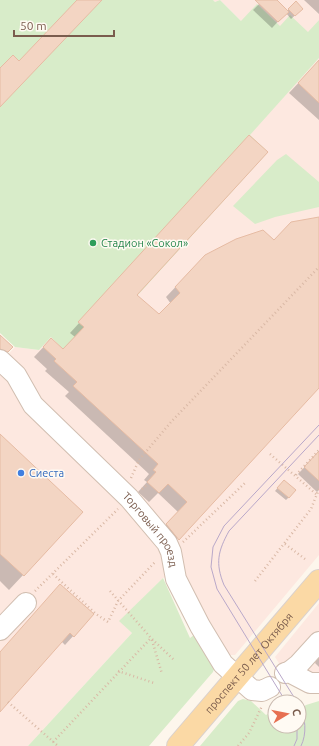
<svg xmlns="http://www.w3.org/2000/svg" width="319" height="746" font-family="Ubuntu,sans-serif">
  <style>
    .commercial { fill: #fde8e0 }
    .green { fill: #d8ecc9 }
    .shadow { fill: #0003 }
    .building { fill: #f3d5c3; stroke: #e6bba3 }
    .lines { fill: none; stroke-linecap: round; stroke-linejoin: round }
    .minor-casing { stroke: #d1beb0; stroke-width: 22 }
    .major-casing { stroke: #dad1cd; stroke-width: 24 }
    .path { stroke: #d9b8a5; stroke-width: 2.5; stroke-dasharray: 1 3; stroke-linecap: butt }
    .minor { stroke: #fff; stroke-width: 20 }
    .major { stroke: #fbd9a5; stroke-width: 22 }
    .tram { stroke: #b9a8c9; stroke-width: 1 }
    .leisure-dot { fill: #2e9e5b; stroke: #fffaf3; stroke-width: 1.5 }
    .shop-dot { fill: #3f7fe0; stroke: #fffaf3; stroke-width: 1.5 }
    .labels { text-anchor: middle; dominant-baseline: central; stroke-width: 3; stroke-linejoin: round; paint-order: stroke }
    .leisure-label { font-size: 11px; fill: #27864d; stroke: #fffaf3; text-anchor: start }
    .shop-label { font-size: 11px; fill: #366cbe; stroke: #fffaf3; text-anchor: start }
    .street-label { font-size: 11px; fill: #7a5c4d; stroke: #fffaf3 }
  </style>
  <rect width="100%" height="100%" fill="#fdf6ec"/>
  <path class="commercial" d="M213,0H319V20L308,33L280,26L241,21L220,0L215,2Z
    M319,58V555L235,655H230L223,652L184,573L163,578L120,621L132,633L28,746H0V363L15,347L39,350L51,337L268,152L249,135Z
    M319,603V691L289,679L275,657Z"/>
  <path class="green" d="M0,0H213L215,2L220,0L241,21L257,4L280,26L290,15L308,32L319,20V58L250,135L268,152L97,340L54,361L63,349L51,337L39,350L15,347L0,333Z
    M286,154L319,182V207L275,217L255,224L233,206L277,160Z
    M163,578L190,638L194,635L215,666L213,672L149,746H28L132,633L119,621Z
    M243,699L251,701L266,715L275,709V726H299V710L306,705L319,701V746H200L238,701Z"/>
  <path class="shadow" d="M263,0H275L287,11L296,3L302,9L291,19L286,13L272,28L253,10Z
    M304,0H319V14Z
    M319,61V120L289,93Z
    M240,146L136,296L159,315L171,304L166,297L205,256L274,241L319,219V386L168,548L157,534L178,512L158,493L149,502L138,492L147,482L144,480L149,474L65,396L69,392L45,371L47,369L34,357L51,339L63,350L75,337L70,333Z
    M0,436L82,512L9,590L0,581Z
    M319,452V490L317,492L298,474Z
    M281,484L289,497L286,500L275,491Z
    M93,614L65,645L61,641L0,710V652Z
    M319,655V667L315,663Z"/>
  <path class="building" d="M77,0H102L0,107V68L13,55L19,61Z
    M255,0H277L289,12L278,22Z
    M296,1L303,9L295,16L288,9Z
    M319,60V103L298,83Z
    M249,135L268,152L137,295L159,314L180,293L175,287L205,255L236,239L263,230L274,240L291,222L319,217V388L179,540L166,524L187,502L168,484L159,493L147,482L156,472L153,470L158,464L73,386L77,382L54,361L56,359L43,347L51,338L63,349L84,327L78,322Z
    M0,335L13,347L8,352L0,349Z
    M0,434L83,512L24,576L0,554Z
    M319,451V481L304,467Z
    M284,480L296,490L289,498L277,488Z
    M60,584L94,614L74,637L70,633L0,712V652Z"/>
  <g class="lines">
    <g class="minor-casing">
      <g id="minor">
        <path id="s1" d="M0,360L16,375L33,405L129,498L167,543L171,552L176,579L200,626L223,664L252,690L262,691L270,687"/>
        <path d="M0,630L26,603"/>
        <path d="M289,672L299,664L319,642"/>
        <path d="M285,673L289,672L310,683H319"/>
      </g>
    </g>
    <g class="major-casing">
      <g id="major">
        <path id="s2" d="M178,746L319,581"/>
      </g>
    </g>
    <path class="path" d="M270,454L316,494
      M296,475L319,450
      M131,478L139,460L171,422L319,267
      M142,489L147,485
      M183,542L245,483
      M285,544L305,559
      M53,574L96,614L108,622L118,601L156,561
      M255,581L311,509L319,489
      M35,591L118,509
      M110,591L151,638L174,660
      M152,640L162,674
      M118,671L154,683
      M8,702L58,746
      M53,742L151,638
      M238,746L249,733L262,706"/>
    <use href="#minor" class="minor"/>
    <use href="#major" class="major"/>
    <path class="tram" d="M286,702L217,589L211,567L213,547L224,526L319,425
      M297,702L224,585C215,563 218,551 229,531L319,435
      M299,706C306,717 307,734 301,746
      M294,746L297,739V726"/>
  </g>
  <circle class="leisure-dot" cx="93" cy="243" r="4"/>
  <circle class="shop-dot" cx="21" cy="473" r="4"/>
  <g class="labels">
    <g class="leisure-label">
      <text x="101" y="243">Стадион «Сокол»</text>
    </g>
    <g class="shop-label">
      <text x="29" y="473">Сиеста</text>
    </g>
    <g class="street-label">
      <text stroke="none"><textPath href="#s1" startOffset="229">Торговый проезд</textPath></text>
      <text stroke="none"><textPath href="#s2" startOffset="109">проспект 50 лет Октября</textPath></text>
    </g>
  </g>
  <g transform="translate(287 714) rotate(80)"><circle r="19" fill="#fffaf3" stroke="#cabbb1"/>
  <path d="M0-3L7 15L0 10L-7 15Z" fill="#e76f51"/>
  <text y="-6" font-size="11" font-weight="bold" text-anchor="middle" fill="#7a5c4d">С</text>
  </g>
  <path d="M14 30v6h100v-6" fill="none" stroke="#7a5c4d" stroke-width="2"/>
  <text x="20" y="30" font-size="12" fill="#7a5c4d" stroke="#fffaf3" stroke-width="3" paint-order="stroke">50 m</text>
</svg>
